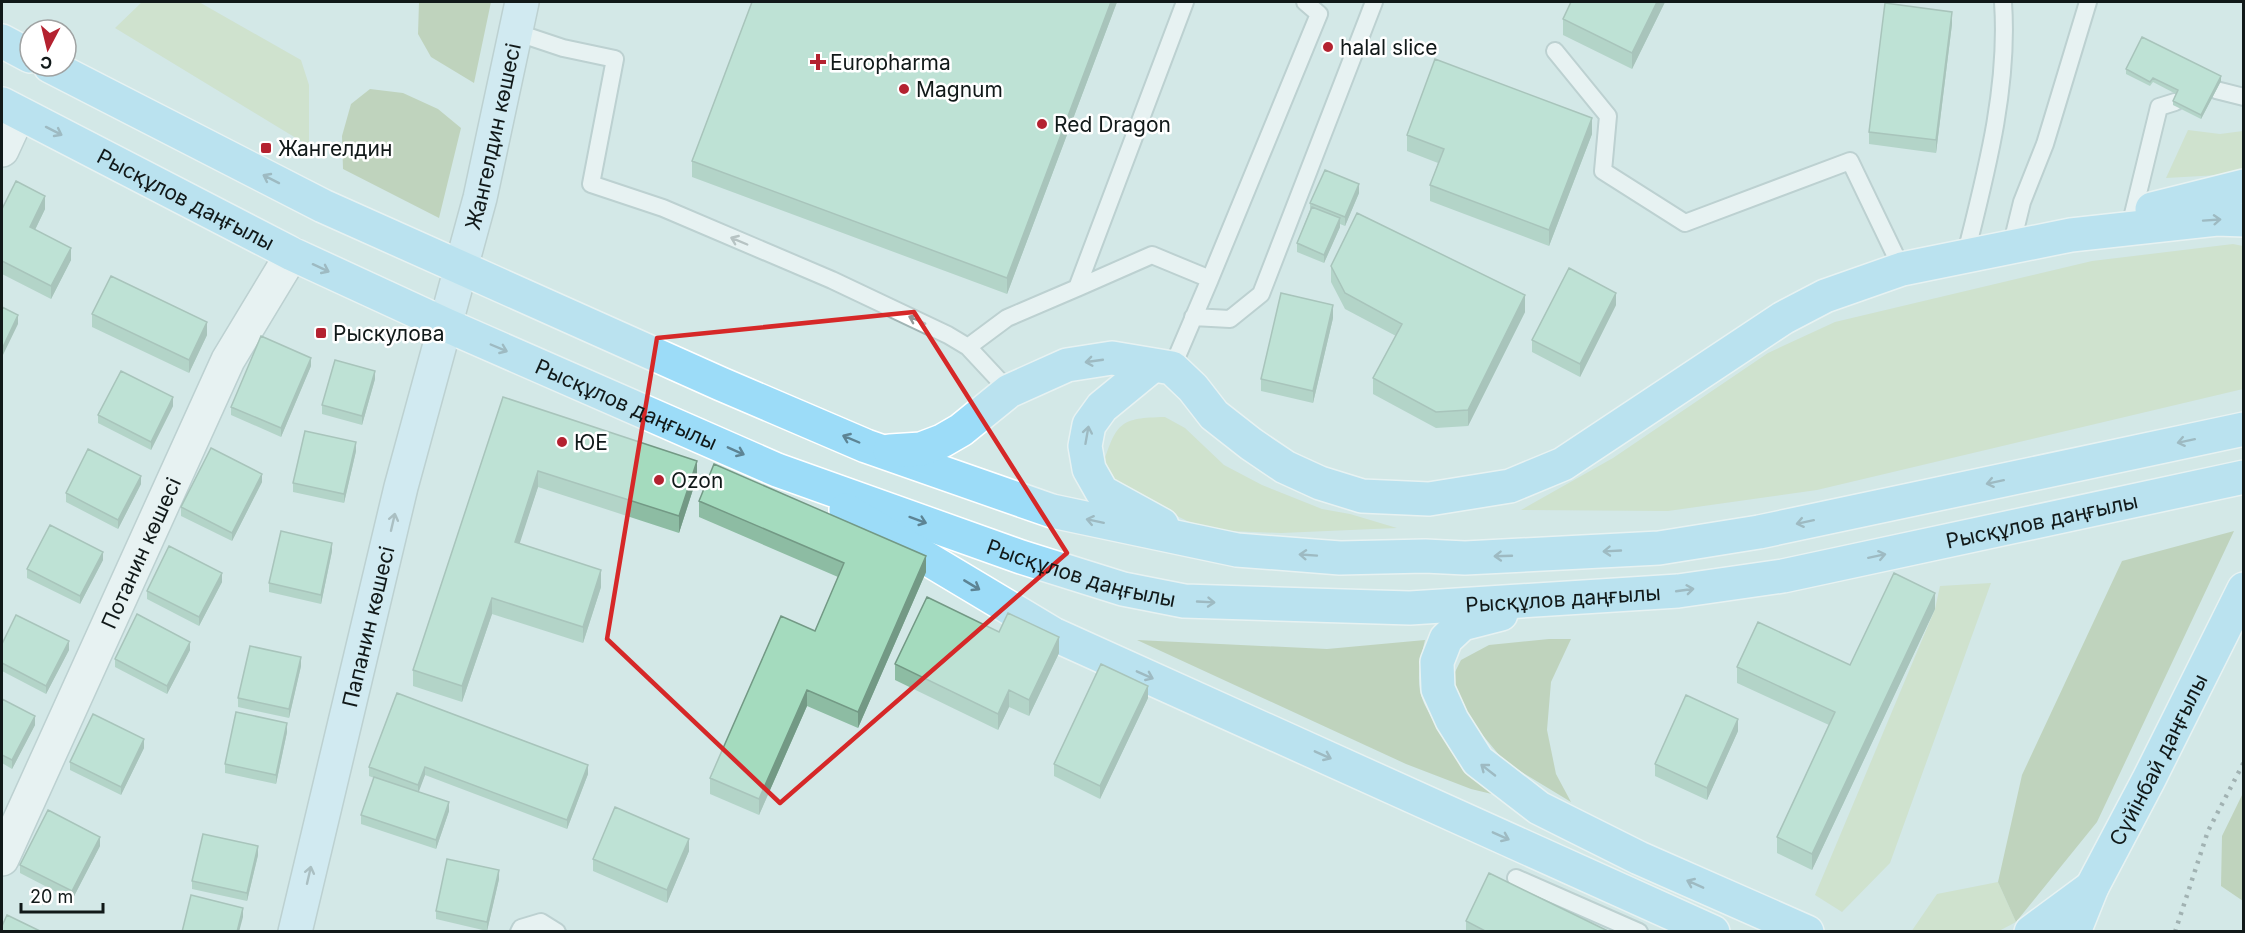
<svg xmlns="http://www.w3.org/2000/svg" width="2245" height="933" font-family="Inter,sans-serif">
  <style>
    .green { fill: #c9dbb0 }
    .forest { fill: #a7bb8a }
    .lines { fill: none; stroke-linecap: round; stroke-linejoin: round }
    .service-casing { stroke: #a1b5b5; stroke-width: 20 }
    .minor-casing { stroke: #a1b5b5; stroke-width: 36 }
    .secondary-casing { stroke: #a1b5b5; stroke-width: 36 }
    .primary-casing { stroke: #fff; stroke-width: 36 }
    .service { stroke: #fff; stroke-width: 16 }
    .minor { stroke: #fff; stroke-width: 33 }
    .secondary { stroke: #ceeefc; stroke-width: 33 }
    .primary { stroke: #9cdcf8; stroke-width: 33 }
    .rail { stroke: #657272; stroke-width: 4.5; stroke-dasharray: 3 6; stroke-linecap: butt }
    .wall { fill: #8dbca3 }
    .shaded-wall { fill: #739985 }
    .building { fill: #a4dbbe; stroke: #739985; stroke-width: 1.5 }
    .oneway { stroke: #5d8494 }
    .oneway2 { stroke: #949898 }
    .oneway3 { stroke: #798e96 }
    .marked { fill: none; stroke: #d62828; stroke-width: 4.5; stroke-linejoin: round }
    .poi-dot { fill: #b42230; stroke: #fff; stroke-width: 2 }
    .labels { text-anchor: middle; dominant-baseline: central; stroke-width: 5; stroke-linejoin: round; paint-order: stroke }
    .poi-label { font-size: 21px; fill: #111919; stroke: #fff; text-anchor: start }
    .street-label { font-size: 21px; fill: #111919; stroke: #fff }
  </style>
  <rect width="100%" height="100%" fill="#d3e8e7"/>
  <path class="green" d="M142,2H199L301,60L309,85V146L115,28Z
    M2188,130L2220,134L2243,131V169L2219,175L2166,178Z
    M2233,244L2243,246V389L1817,490L1668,511L1521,510L1613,458L1768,353L1835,322L2092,261Z
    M1165,417L1185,428L1224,465L1262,485L1322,509L1350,514L1397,528L1281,533L1206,530L1121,489L1103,464C1117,422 1120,418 1165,417Z
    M1991,583L1890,863L1842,912L1815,895L1935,609L1940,586Z
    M1998,882L2016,922L1999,931L1911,932L1937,894Z"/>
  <path class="forest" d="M419,2H491L474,83L431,57L418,34Z
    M370,89L403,93L438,109L461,128L439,218L343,169L342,136L351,104Z
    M2234,531L2097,822L2016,922L1998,882L2022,775L2122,561Z
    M1549,639H1571L1551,682L1547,730L1556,774L1571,802L1505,762L1465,714L1450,682L1461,660L1489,645Z
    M1137,640L1327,649L1425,640C1421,657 1417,673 1420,691C1426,722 1475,770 1496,795L1471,789L1406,764Z
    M2243,793V901L2221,886L2222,836Z"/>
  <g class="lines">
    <g class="service-casing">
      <path id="service" d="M515,32L563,48L615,59L591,184L663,208L832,280L948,335L968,347L1009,391
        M1555,51L1608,116L1603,171L1685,223L1850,161L1902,269
        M2216,90L2244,97
        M2133,214L2159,107L2175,102
        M2011,247L2022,202L2045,144L2088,2
        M1965,257C1986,173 2009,88 2003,2
        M1077,288L1152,255L1210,279L1319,14L1305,2
        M1193,317L1230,319L1261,294L1374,2
        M968,347L1007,318L1077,288L1185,2
        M1172,368L1210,279
        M1516,878L1639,932
        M519,932L521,928L541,922L557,932"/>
    </g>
    <g class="minor-casing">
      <g id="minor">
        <path d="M2,150L19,113"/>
        <path id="s1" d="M2,859L228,360L292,254"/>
      </g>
    </g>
    <g class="secondary-casing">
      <g id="secondary">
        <path id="s2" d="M295,932L401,487L480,198L522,2"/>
      </g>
    </g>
    <g class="primary-casing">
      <g id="primary">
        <path d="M2,41L30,56"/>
        <path d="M50,66L323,206L721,384L866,446L1052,511L1237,550L1340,558L1425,556L1465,558L1659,548L1759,532L2244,429"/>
        <path id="s3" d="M2,104L292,254L446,325L777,470L1021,557L1123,589L1184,601L1410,608L1678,591L1783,576L2244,477"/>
        <path d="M2152,209L2244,186"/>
        <path d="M1152,366L1102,407L1089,425L1085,446L1089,469L1102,492L1162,525"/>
        <path d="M890,451L921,449L942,441L961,430L1009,391L1067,365L1112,358L1172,368L1193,388L1214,415L1251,444L1285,467L1320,483L1362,496L1429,499L1510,486L1563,464L1783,318L1825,296L1902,269L2071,235L2217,219L2244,220"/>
        <path d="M846,510L1053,634L1713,932"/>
        <path d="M1501,614L1462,624L1446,639L1437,662L1438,689L1452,720L1478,761L1539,808L1639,858L1807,932"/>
        <path d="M2031,932L2092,887"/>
        <path id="s4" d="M2074,932L2092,887L2149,779L2244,589"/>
      </g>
    </g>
    <use href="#service" class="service"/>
    <use href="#minor" class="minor"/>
    <use href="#secondary" class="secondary"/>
    <use href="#primary" class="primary"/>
    <path class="rail" d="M2175,932L2208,831L2244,762"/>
  </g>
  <path class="wall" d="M752,2H1117L1007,294L692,177V161Z
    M1665,2L1632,69L1563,35V19Z
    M1952,24L1936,153L1869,144V132Z
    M2126,69L2221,81L2201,119L2173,105V101L2176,94L2153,82L2150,86L2126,74Z
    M1592,134L1549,246L1430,201V185L1438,163L1407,151V135Z
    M1359,193L1345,226L1340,224V227L1324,263L1297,252V243L1310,210V203Z
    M2,209H45L35,230L71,260L51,299L2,274Z
    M1331,266L1525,312L1468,426L1436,428L1373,394V378L1396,336L1345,309L1331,282Z
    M1616,305L1580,377L1532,352V340Z
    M92,314L207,335L189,373L92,327Z
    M1333,318L1313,403L1261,391V379Z
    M311,366L281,437L231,415V407Z
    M375,379L362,425L322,414V405Z
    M503,397L697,477L679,533L538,487L519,543L601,587L583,643L492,614L462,702L413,686V670Z
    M173,406L151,450L98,423V415Z
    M356,451L344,503L293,492V483Z
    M262,482L232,541L181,516V507Z
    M141,484L118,529L66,502V493Z
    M699,501L926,572L858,728L807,706L759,815L710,794V778L815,631L838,577L699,517Z
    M332,551L321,604L269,592V583Z
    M103,560L80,604L27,578V569Z
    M222,582L199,626L147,599V591Z
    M1935,609L1812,870L1777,853V837L1829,725L1737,683V667L1850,665Z
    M999,632L1059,653L1029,716L1009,707L998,730L895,680V664Z
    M2,644L69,650L46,694L2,671Z
    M190,650L167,694L115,667V659Z
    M301,666L289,718L238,707V698Z
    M397,693L588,774L567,829L425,775L418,792L449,811L436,849L361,824V815L374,778L369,776V767Z
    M1148,698L1100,799L1054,776V764Z
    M2,699L35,725L12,769L2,763Z
    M1738,731L1707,800L1655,776V764Z
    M287,732L276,784L225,773V764Z
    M144,748L121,795L70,770V762Z
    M100,846L72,900L20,873V865Z
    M689,851L667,903L593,871V859Z
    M258,855L247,901L192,889V881Z
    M499,879L487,931L436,919V911Z
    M1466,921L1610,932H1466Z"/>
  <path class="shaded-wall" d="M1111,2H1117L1007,294V278Z
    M1657,2H1665L1632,69V53Z
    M1952,12V24L1936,153V140Z
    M2221,76V81L2201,119V115Z
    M1592,118V134L1549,246V230Z
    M1359,184V193L1345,226V217Z
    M45,196V209L30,240V227Z
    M1340,218V227L1324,263V255Z
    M71,248V260L51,299V286Z
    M1616,293V305L1580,377V364Z
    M1525,295V312L1468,426V410Z
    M1333,305V318L1313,403V391Z
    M18,315V324L2,357V349Z
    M207,322V335L189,373V360Z
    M311,358V366L281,437V428Z
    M375,371V379L362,425V416Z
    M173,397V406L151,450V442Z
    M356,442V451L344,503V494Z
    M697,461V477L679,533V516Z
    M538,471V487L515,558V542Z
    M262,474V482L232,541V533Z
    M141,476V484L118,529V520Z
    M332,543V551L321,604V595Z
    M103,552V560L80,604V596Z
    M926,556V572L858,728V712Z
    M601,570V587L583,643V627Z
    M222,573V582L199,626V617Z
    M1935,593V609L1812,870V854Z
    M492,598V614L462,702V686Z
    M1059,637V653L1029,716V700Z
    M69,641V650L46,694V686Z
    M190,642V650L167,694V686Z
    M301,657V666L289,718V709Z
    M1148,686V698L1100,799V786Z
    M807,690V706L759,815V799Z
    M1009,690V707L998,730V714Z
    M35,716V725L12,769V760Z
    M1738,719V731L1707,800V788Z
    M287,723V732L276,784V775Z
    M144,739V748L121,795V787Z
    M588,765V774L567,829V820Z
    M425,767V775L418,794V785Z
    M449,802V811L436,849V840Z
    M100,837V846L72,900V891Z
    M689,839V851L667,903V890Z
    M258,846V855L247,901V893Z
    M499,870V879L487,931V922Z
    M243,908V917L239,932H237Z"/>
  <path class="building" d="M752,2H1111L1007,278L692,161Z
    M1571,2H1657L1632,53L1563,19Z
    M1885,3L1952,12L1936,140L1869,132Z
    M2142,37L2221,76L2201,115L2173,101L2178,90L2153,78L2150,82L2126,69Z
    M1435,59L1592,118L1549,230L1430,185L1444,149L1407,135Z
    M1325,170L1359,184L1345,217L1310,203Z
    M16,181L45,196L30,227L71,248L51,286L2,261V209Z
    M1312,207L1340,218L1324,255L1297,243Z
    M1357,213L1525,295L1468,410L1436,412L1373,378L1402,324L1345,293L1331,266Z
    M1569,268L1616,293L1580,364L1532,340Z
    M111,276L207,322L189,360L92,314Z
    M1281,293L1333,305L1313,391L1261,379Z
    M2,307L18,315L2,349Z
    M261,336L311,358L281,428L231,407Z
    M335,360L375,371L362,416L322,405Z
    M121,371L173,397L151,442L98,415Z
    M503,397L697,461L679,516L538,471L515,542L601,570L583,627L492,598L462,686L413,670Z
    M305,431L356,442L344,494L293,483Z
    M211,448L262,474L232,533L181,507Z
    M88,449L141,476L118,520L66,493Z
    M714,464L926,556L858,712L807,690L759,799L710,778L781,616L815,631L844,563L699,501Z
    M50,525L103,552L80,596L27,569Z
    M281,531L332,543L321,595L269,583Z
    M169,546L222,573L199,617L147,591Z
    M1894,573L1935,593L1812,854L1777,837L1835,712L1737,667L1758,622L1850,665Z
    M927,597L999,632L1008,613L1059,637L1029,700L1009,690L998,714L895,664Z
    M137,614L190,642L167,686L115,659Z
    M16,615L69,641L46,686L2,663V644Z
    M250,646L301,657L289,709L238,698Z
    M1101,664L1148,686L1100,786L1054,764Z
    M397,693L588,765L567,820L425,767L418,785L369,767Z
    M1686,695L1738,719L1707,788L1655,764Z
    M2,699L35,716L12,760L2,755Z
    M236,712L287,723L276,775L225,764Z
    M93,714L144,739L121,787L70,762Z
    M374,777L449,802L436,840L361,815Z
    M615,807L689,839L667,890L593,859Z
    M48,810L100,837L72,891L20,865Z
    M203,834L258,846L247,893L192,881Z
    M447,859L499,870L487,922L436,911Z
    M1489,873L1610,932H1487L1466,921Z
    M191,895L243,908L237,932H182Z
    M7,915L42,932H2V926Z"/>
  <defs><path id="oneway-shaft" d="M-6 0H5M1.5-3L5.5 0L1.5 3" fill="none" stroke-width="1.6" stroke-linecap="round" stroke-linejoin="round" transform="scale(1.5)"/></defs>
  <g class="oneway">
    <use href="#oneway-shaft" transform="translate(54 131) rotate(27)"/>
    <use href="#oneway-shaft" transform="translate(271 179) rotate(-153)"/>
    <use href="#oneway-shaft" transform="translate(2212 220) rotate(-4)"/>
    <use href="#oneway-shaft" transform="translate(321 268) rotate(25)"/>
    <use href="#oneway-shaft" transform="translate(499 348) rotate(23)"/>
    <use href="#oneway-shaft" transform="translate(1094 361) rotate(172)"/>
    <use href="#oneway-shaft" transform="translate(1087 435) rotate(-80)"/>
    <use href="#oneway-shaft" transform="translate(851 439) rotate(-157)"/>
    <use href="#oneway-shaft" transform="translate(2186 441) rotate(168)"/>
    <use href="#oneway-shaft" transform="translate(736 451) rotate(24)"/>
    <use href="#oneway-shaft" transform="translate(1995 482) rotate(168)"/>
    <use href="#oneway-shaft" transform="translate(918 520) rotate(20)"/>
    <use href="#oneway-shaft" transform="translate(1095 521) rotate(-168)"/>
    <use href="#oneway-shaft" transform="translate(1805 522) rotate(168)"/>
    <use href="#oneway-shaft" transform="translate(1612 551) rotate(177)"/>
    <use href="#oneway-shaft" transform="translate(1308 555) rotate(-176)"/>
    <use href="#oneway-shaft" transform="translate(1503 556) rotate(178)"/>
    <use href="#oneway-shaft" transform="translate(1877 556) rotate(-12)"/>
    <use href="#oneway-shaft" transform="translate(972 585) rotate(31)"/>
    <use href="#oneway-shaft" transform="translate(1685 590) rotate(-8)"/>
    <use href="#oneway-shaft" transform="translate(1206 602) rotate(3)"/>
    <use href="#oneway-shaft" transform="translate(1145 675) rotate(24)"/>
    <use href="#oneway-shaft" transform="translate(1323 755) rotate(24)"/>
    <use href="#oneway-shaft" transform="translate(1488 770) rotate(-142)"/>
    <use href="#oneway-shaft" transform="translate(1501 836) rotate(24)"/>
    <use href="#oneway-shaft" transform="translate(1695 884) rotate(-156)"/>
  </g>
  <g class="oneway2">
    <use href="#oneway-shaft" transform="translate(739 241) rotate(-157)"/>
    <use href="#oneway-shaft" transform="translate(917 320) rotate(-156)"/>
  </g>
  <g class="oneway3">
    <use href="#oneway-shaft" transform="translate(393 522) rotate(-77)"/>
    <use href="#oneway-shaft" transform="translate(309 875) rotate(-77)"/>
  </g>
  <path d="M0 0H2245V933H0ZM914,312L1067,553L780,803L607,639L657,338Z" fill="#d3e8e7" fill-opacity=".55" fill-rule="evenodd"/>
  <path class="marked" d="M914,312L1067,553L780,803L607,639L657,338Z"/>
  <g class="poi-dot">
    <circle cx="1328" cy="47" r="6"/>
    <path d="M815 53h6v6h6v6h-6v6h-6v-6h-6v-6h6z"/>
    <circle cx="904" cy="89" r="6"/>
    <circle cx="1042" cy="124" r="6"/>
    <rect x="260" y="142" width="12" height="12" rx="3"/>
    <rect x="315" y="327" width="12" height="12" rx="3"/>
    <circle cx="562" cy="442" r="6"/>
    <circle cx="659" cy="480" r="6"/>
  </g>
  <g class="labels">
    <g class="poi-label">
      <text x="1340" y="47">halal slice</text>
      <text x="830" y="62">Europharma</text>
      <text x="916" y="89">Magnum</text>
      <text x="1054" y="124">Red Dragon</text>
      <text x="278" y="148">Жангелдин</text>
      <text x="333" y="333">Рыскулова</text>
      <text x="574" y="442">ЮЕ</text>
      <text x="671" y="480">Ozon</text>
    </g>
    <g class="street-label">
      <text stroke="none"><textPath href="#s2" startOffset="820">Жангелдин көшесі</textPath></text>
      <text stroke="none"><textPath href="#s3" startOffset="207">Рысқұлов даңғылы</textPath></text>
      <text stroke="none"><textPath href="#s3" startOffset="693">Рысқұлов даңғылы</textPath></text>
      <text stroke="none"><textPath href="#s3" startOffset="2151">Рысқұлов даңғылы</textPath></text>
      <text stroke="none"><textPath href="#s1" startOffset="336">Потанин көшесі</textPath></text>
      <text stroke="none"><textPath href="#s3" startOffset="1179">Рысқұлов даңғылы</textPath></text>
      <text stroke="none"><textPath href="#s3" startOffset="1665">Рысқұлов даңғылы</textPath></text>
      <text stroke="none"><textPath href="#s2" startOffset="314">Папанин көшесі</textPath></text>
      <text stroke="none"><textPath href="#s4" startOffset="192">Сүйінбай даңғылы</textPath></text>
    </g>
  </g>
  <rect width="2245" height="933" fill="none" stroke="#111919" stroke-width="6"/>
  <g transform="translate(48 48) rotate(187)"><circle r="28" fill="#ffffff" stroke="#a0a3a3" stroke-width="1.5"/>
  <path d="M0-4.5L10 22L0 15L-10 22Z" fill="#b42230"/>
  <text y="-9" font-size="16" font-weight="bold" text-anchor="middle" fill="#111919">С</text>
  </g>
  <path d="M21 903v9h82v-9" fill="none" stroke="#111919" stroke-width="3"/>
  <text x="30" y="903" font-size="18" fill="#111919" stroke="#ffffff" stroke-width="4.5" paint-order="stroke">20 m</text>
</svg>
